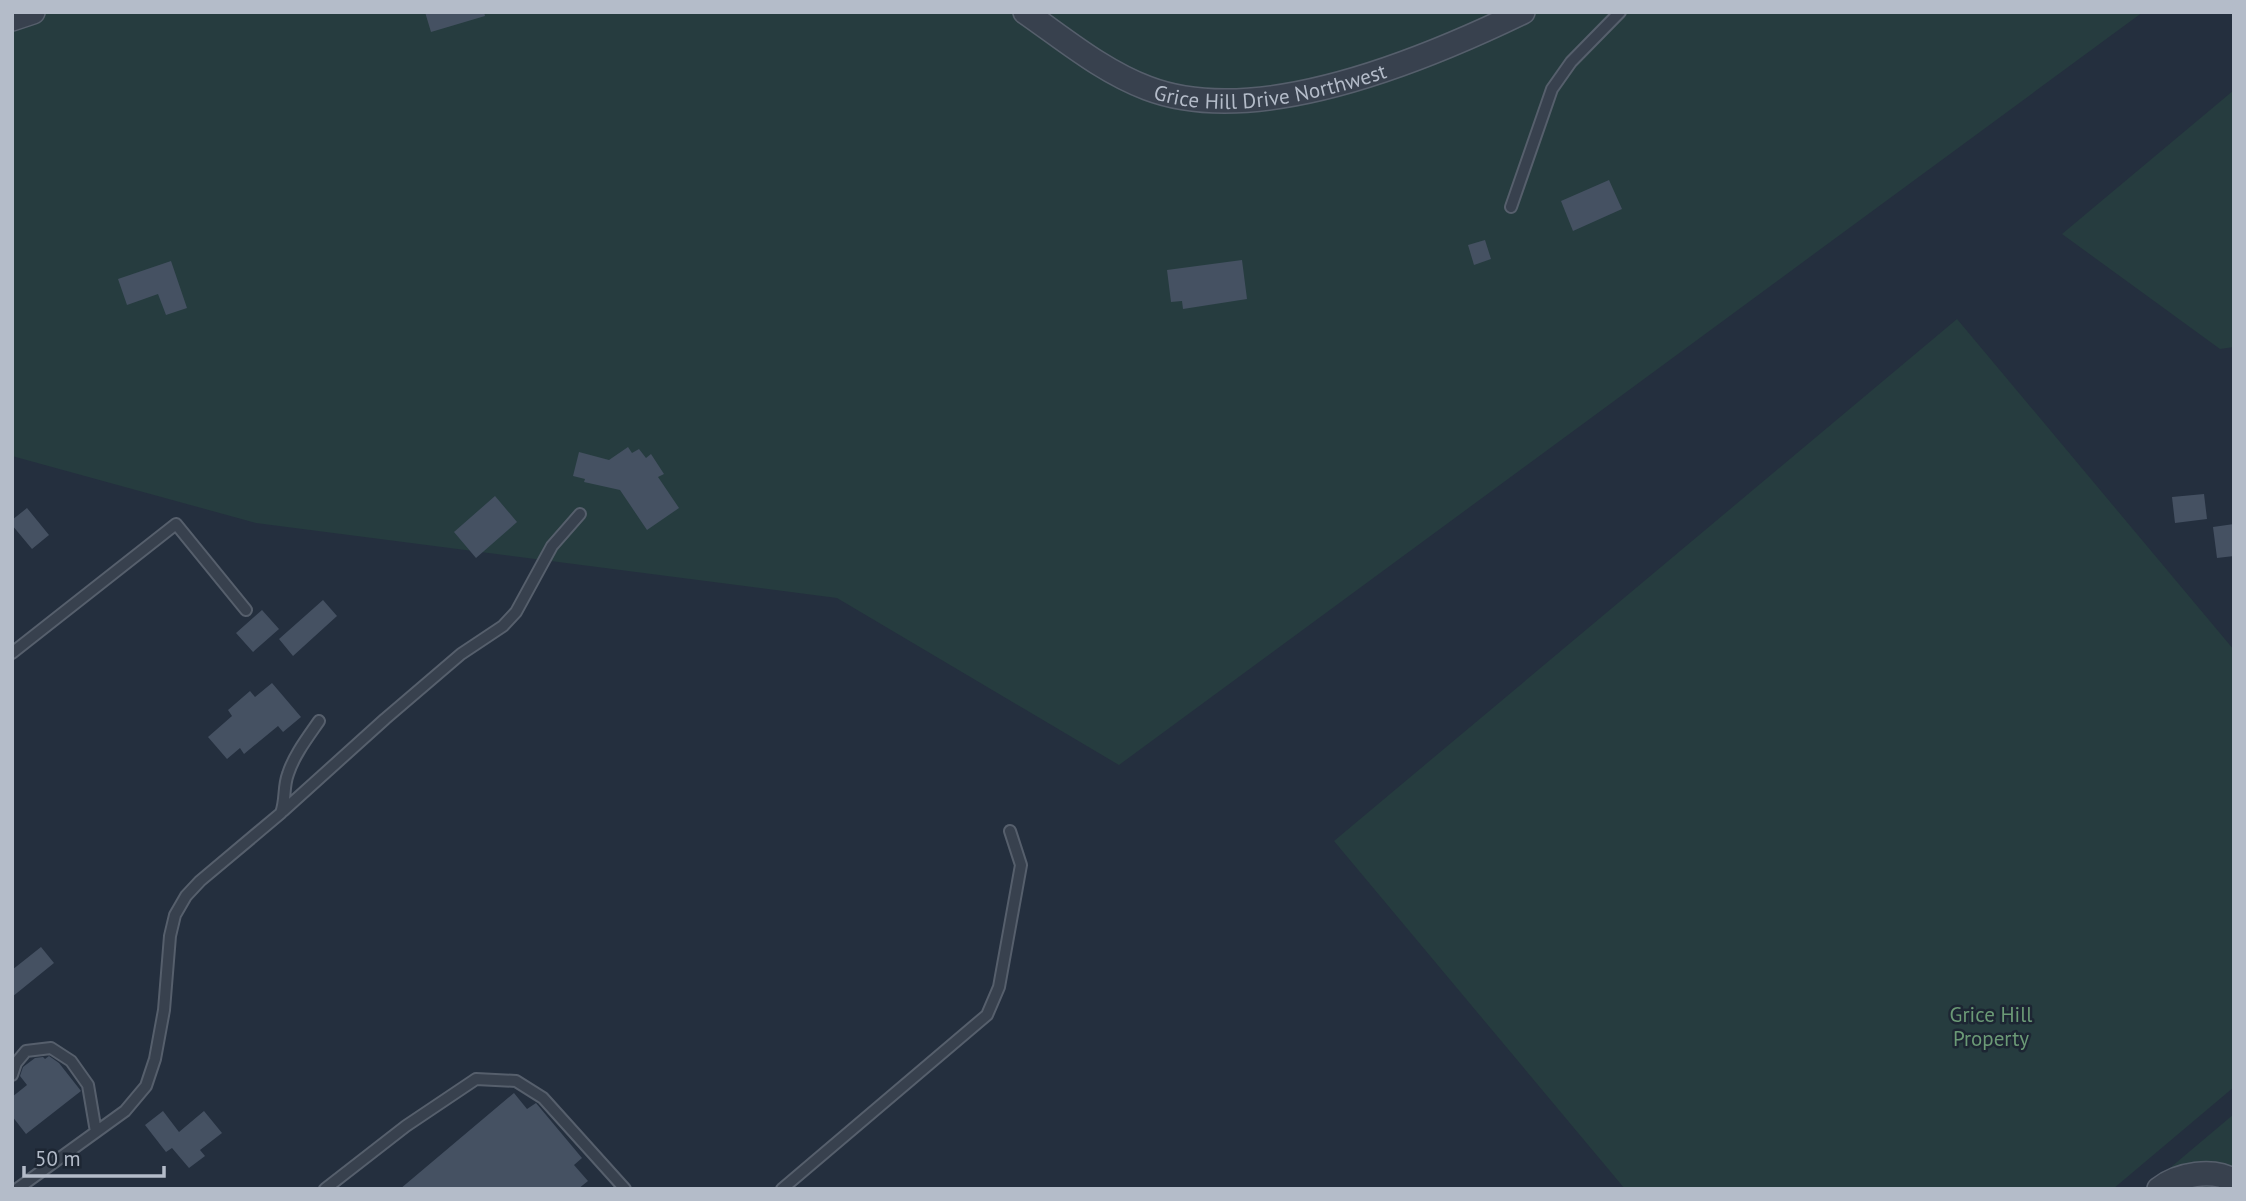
<svg xmlns="http://www.w3.org/2000/svg" width="2246" height="1201" font-family="'PT Sans',sans-serif">
  <style>
    .green { fill: #263c3f }
    .building { fill: #455162 }
    .lines { fill: none; stroke-linecap: round; stroke-linejoin: round }
    .lane-casing { stroke: #565f6c; stroke-width: 14 }
    .street-casing { stroke: #565f6c; stroke-width: 26 }
    .lane { stroke: #38414e; stroke-width: 10 }
    .street { stroke: #38414e; stroke-width: 23 }
    .labels { text-anchor: middle; dominant-baseline: central; stroke-width: 5; stroke-linejoin: round; paint-order: stroke }
    .street-label { font-size: 21px; fill: #b4bcc9; stroke: #1d2633 }
    .park-label { font-size: 21px; fill: #6b9a76; stroke: #1d2633 }
  </style>
  <rect width="100%" height="100%" fill="#242f3e"/>
  <path class="green" d="M12,12H2143L1119,765L837,598L256,523L12,456Z
    M2234,90V347L2220,349L2062,234Z
    M1957,319L2234,650V1087L2113,1189H1625L1334,841Z
    M2234,1114V1189H2145Z"/>
  <path class="building" d="M425,12H484L485,16L431,32Z
    M1609,180L1622,209L1573,231L1561,201Z
    M1485,240L1491,259L1474,265L1468,245Z
    M1242,260L1247,299L1183,309L1182,301L1171,302L1167,270Z
    M171,261L187,308L166,315L158,294L127,305L118,279Z
    M628,447L632,453L639,449L646,458L651,454L664,474L658,477L679,508L647,530L620,490L584,482L585,479L573,476L579,452L609,460Z
    M2204,494L2207,519L2175,523L2172,497Z
    M495,496L517,522L476,558L454,532Z
    M27,508L49,535L32,549L12,525V520Z
    M2234,524V556L2217,558L2213,527Z
    M323,600L337,616L293,656L279,639Z
    M262,610L279,629L253,652L236,633Z
    M272,683L301,717L283,732L278,726L244,754L240,748L227,759L208,737L232,716L228,710L250,691L255,697Z
    M41,947L54,963L12,997V970Z
    M49,1056L59,1063L81,1091L26,1134L12,1116V1097L27,1085L20,1076L23,1067L35,1058L43,1057L45,1059Z
    M514,1093L527,1109L536,1103L582,1158L574,1165L588,1181L578,1189H400Z
    M163,1111L179,1132L204,1111L222,1133L200,1150L205,1156L189,1168L172,1148L166,1152L145,1125Z"/>
  <g class="lines">
    <g class="lane-casing">
      <path id="lane" d="M1511,207L1552,89L1571,62L1620,12
        M12,653L176,524L246,610
        M283,811L385,719L461,654L503,626L516,612L552,546L580,514
        M12,1075L16,1063L26,1051L51,1048L71,1061L88,1085L96,1132
        M17,1189L125,1111L146,1086L155,1059L164,1010L170,936L175,915L186,896L200,881L281,813C286,800 283,787 288,774C294,755 308,737 319,721
        M325,1189L406,1126L476,1079L516,1081L543,1098L625,1189
        M782,1189L987,1015L999,987L1021,865L1010,831"/>
    </g>
    <g class="street-casing">
      <g id="street">
        <path id="s1" d="M1025,12C1064,39 1102,71 1147,88C1256,130 1424,60 1523,12"/>
        <path d="M12,19L33,12"/>
        <path d="M2159,1189C2178,1174 2213,1168 2234,1181"/>
      </g>
    </g>
    <use href="#lane" class="lane"/>
    <use href="#street" class="street"/>
  </g>
  <g class="labels">
    <g class="street-label">
      <text stroke="none"><textPath href="#s1" startOffset="270">Grice Hill Drive Northwest</textPath></text>
    </g>
    <g class="park-label">
      <text x="1991" y="1014">Grice Hill<tspan x="1991" dy="24">Property</tspan></text>
    </g>
  </g>
  <rect width="2246" height="1201" fill="none" stroke="#b4bcc9" stroke-width="28"/>
  <path d="M24 1166v10h140v-10" fill="none" stroke="#b4bcc9" stroke-width="3.5"/>
  <text x="35" y="1166" font-size="21" fill="#b4bcc9" stroke="#1d2633" stroke-width="5" paint-order="stroke">50 m</text>
</svg>
